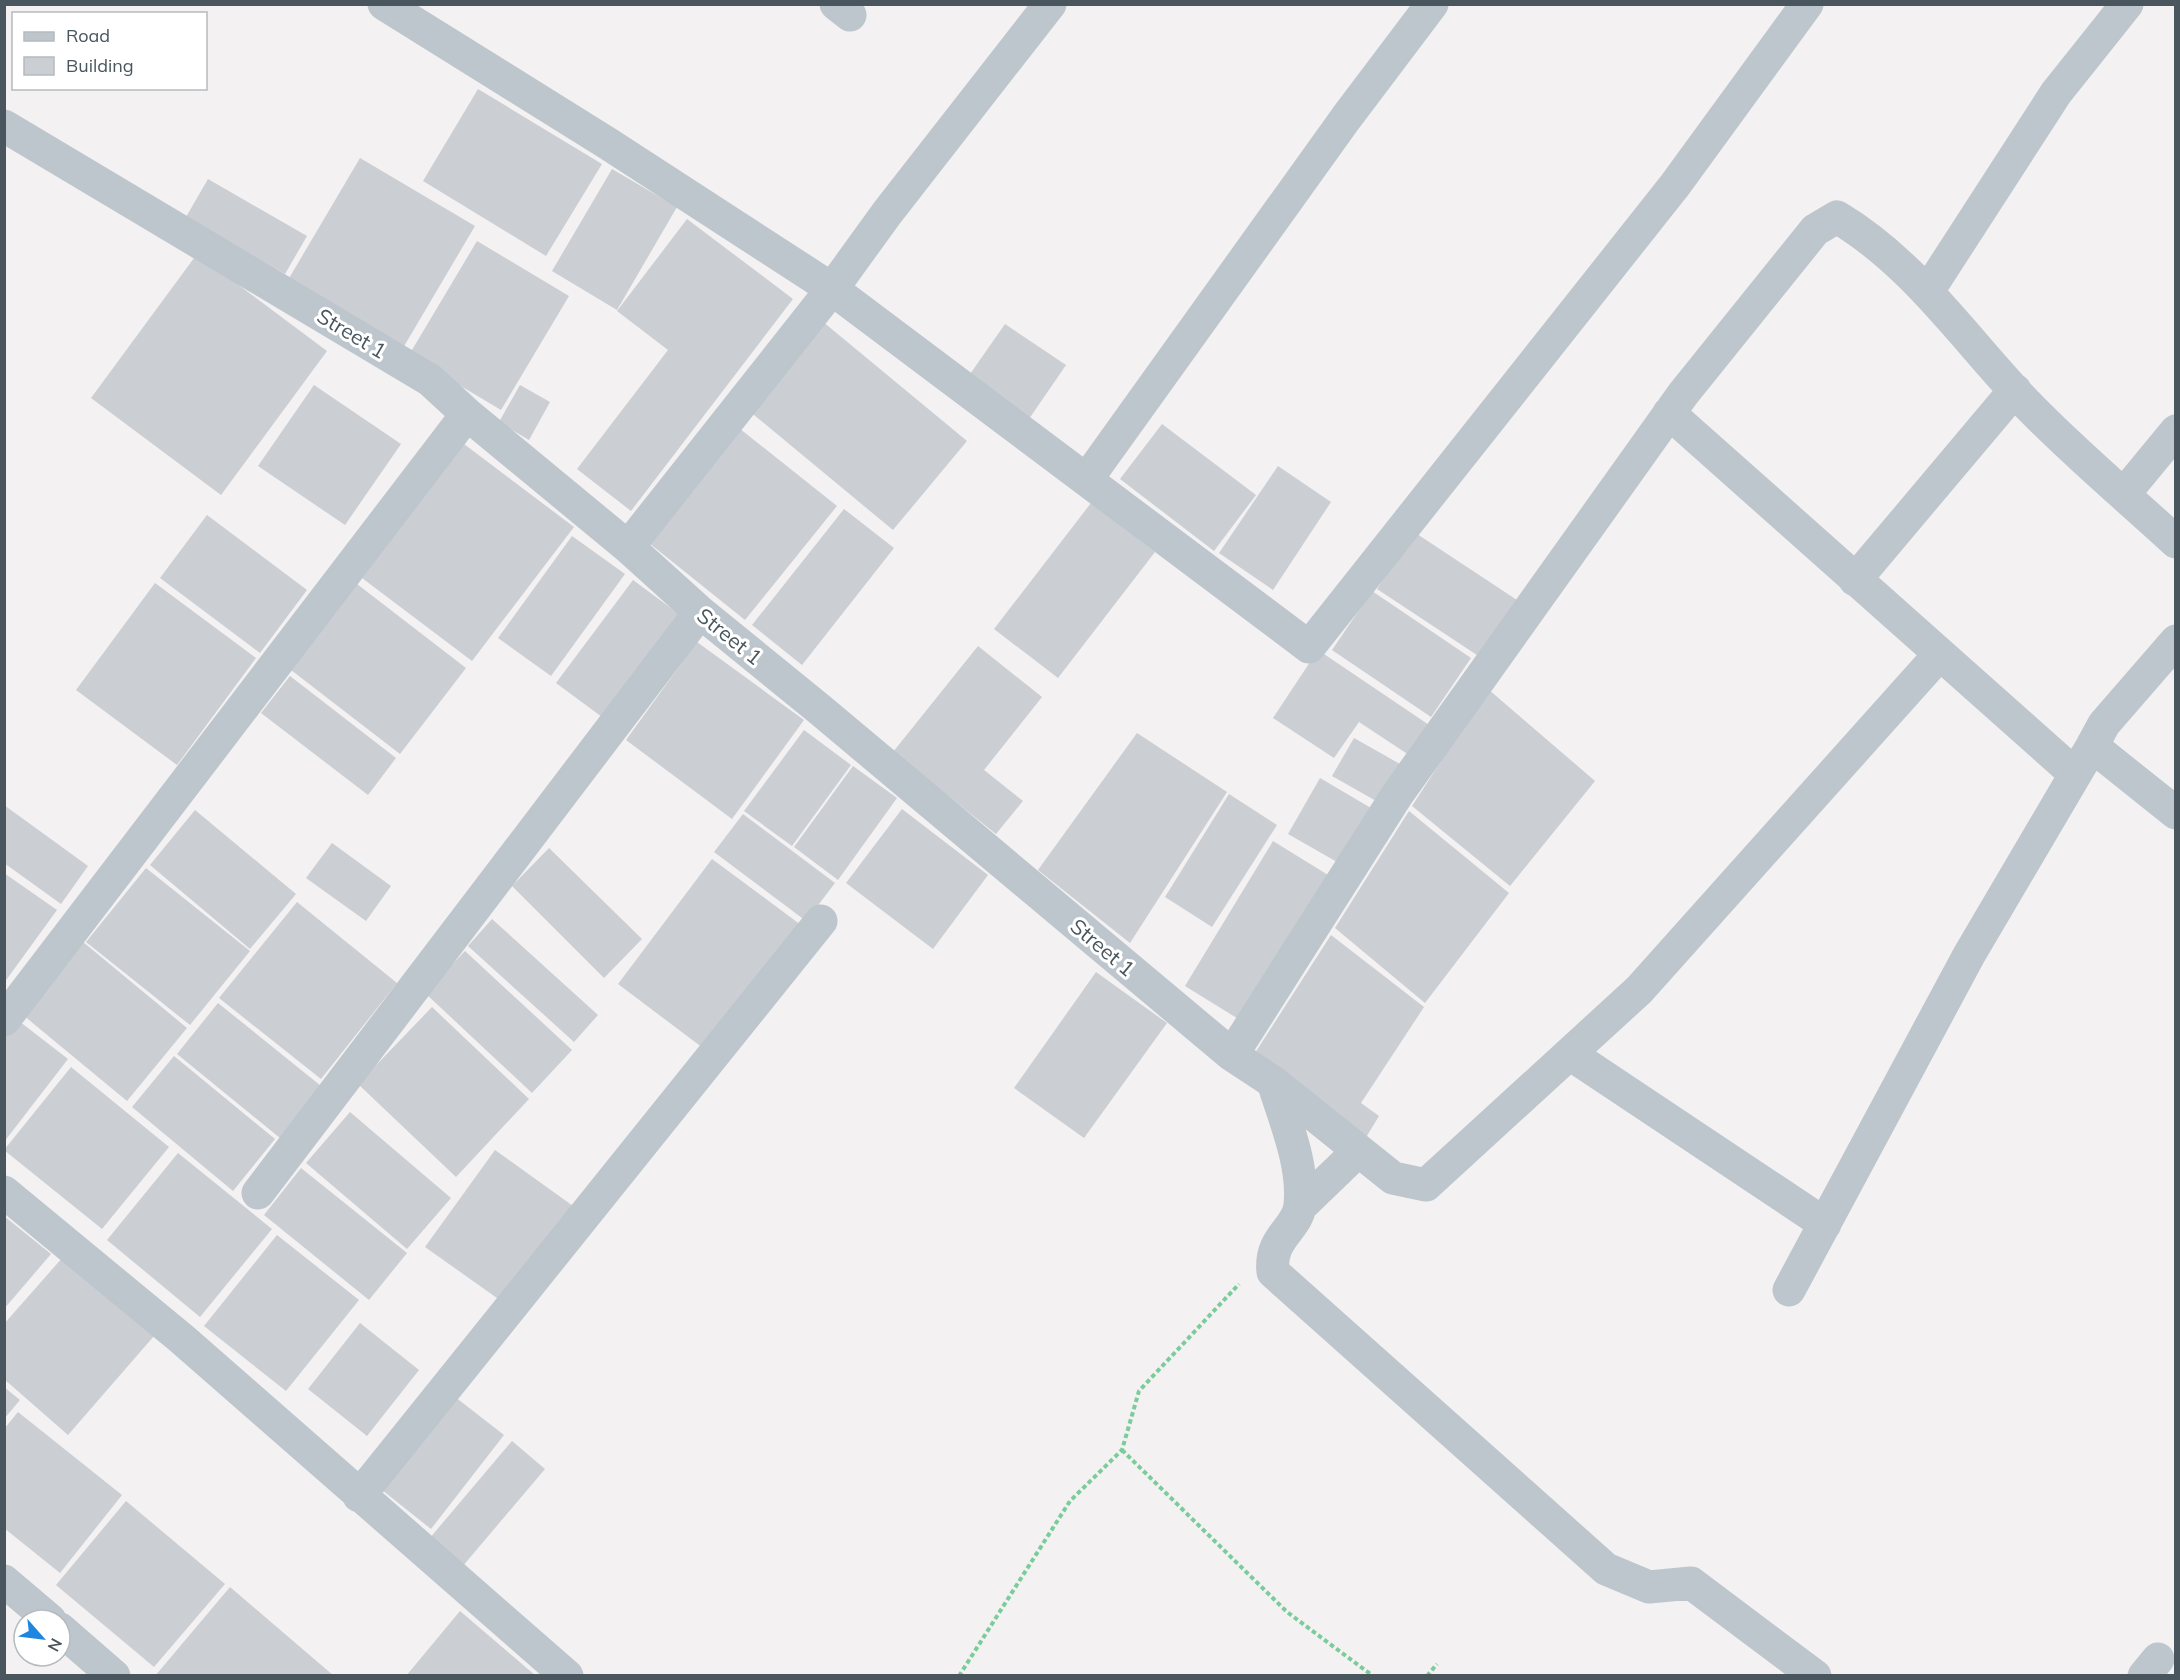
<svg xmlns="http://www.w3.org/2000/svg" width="2180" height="1680" font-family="Mulish,sans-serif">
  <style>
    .building { fill: #cbced3 }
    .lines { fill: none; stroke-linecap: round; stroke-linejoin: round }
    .path { stroke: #7acc9b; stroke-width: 4; stroke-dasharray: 4.5 3; stroke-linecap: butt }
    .minor { stroke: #bdc6cd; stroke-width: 33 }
    .labels { text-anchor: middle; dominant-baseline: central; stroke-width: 6; stroke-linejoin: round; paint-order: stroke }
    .street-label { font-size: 21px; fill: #49565e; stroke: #fff }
  </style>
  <rect width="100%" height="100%" fill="#f3f1f1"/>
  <path class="building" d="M478,89L602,164L546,256L423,181Z
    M360,158L475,226L403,348L288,280Z
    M612,169L677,207L617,310L552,271Z
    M208,179L307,236L285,274L186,217Z
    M687,219L793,299L631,511L577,469L668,350L617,311Z
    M477,241L569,296L501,410L409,355Z
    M197,254L327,351L221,495L91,398Z
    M822,321L967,441L893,530L748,410Z
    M1005,324L1066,365L1029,419L968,377Z
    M314,385L401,444L345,525L258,466Z
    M520,385L550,402L529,440L499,422Z
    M1162,424L1256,495L1214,551L1120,479Z
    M739,428L837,506L745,620L649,543Z
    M464,444L574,527L472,661L362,578Z
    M1278,466L1331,502L1273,590L1219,553Z
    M1091,503L1155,552L1058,678L994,629Z
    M844,509L894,548L802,665L752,625Z
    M207,515L307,590L260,653L160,578Z
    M1414,532L1523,604L1486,661L1377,589Z
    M572,536L625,574L551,676L498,638Z
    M633,580L679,614L602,717L556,683Z
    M155,583L256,658L177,765L76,690Z
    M357,584L466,668L400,754L291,670Z
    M1372,591L1471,658L1431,717L1332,650Z
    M697,642L804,720L732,819L626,740Z
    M978,646L1042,697L984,770L1023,801L996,834L893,752Z
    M1318,650L1435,729L1415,759L1359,722L1334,758L1273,718Z
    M290,676L396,758L368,795L261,713Z
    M1488,689L1595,781L1510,886L1412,806Z
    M804,730L851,765L792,846L744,811Z
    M1137,733L1227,792L1130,943L1038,870Z
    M1354,738L1407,768L1385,806L1332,776Z
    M853,766L897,798L838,880L794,847Z
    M1320,778L1376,811L1344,866L1288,834Z
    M1229,794L1277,825L1212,927L1165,897Z
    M4,805L88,866L61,904L4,863Z
    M902,809L988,875L933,949L846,883Z
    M195,810L296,894L250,949L150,865Z
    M1409,811L1509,893L1425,1003L1335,928Z
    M743,814L835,883L806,921L714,852Z
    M1273,841L1328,875L1240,1020L1185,986Z
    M332,843L391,886L366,921L306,878Z
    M549,848L642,939L604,978L512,886Z
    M712,859L801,925L707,1051L618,984Z
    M146,868L250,951L190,1025L86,942Z
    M4,873L57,910L4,983Z
    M297,902L397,983L321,1079L219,998Z
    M492,919L598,1015L574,1042L468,946Z
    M1331,935L1424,1007L1361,1103L1379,1116L1362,1144L1255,1053Z
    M83,942L187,1028L127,1101L23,1015Z
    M465,951L572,1050L532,1093L425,993Z
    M1096,972L1167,1023L1084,1138L1014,1088Z
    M218,1003L321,1086L280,1138L177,1054Z
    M432,1007L529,1099L456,1177L358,1084Z
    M15,1018L68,1059L4,1142V1031Z
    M174,1056L275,1139L233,1191L132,1107Z
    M71,1067L169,1147L102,1229L4,1150Z
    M350,1112L451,1198L407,1249L306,1163Z
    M495,1150L573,1206L504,1303L425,1247Z
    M178,1153L272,1229L200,1317L107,1240Z
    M301,1168L407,1253L369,1300L264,1215Z
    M4,1216L51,1254L4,1309Z
    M277,1235L359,1300L286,1391L204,1326Z
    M63,1257L154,1336L68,1435L4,1379V1324Z
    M360,1323L419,1370L367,1436L308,1389Z
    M4,1387L20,1400L4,1419Z
    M450,1393L504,1435L431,1529L377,1486Z
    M18,1412L122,1495L60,1573L4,1528V1429Z
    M512,1441L545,1469L462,1567L429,1539Z
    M126,1501L225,1584L154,1667L56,1585Z
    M230,1587L334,1676H155Z
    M460,1611L536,1676H406Z"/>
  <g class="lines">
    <path class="path" d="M1122,1450L1287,1612L1373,1676
      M959,1676L1070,1501L1122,1450L1139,1391L1239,1284
      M1427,1676L1437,1664"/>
    <path class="minor" d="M384,4L607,143L832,289L1309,647L1675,185L1807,4
      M836,4L850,15
      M4,126L430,380L467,414L628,547L700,612L818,708L1232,1055L1273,1082L1393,1178L1426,1185L1639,990L1939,655
      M1928,291L2056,93L2127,4
      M1669,413L2075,774
      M1087,479L1346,118L1432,4
      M2124,494L2176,431
      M628,547L832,289L887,213L1050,4
      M1855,580L2015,390
      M2092,746L2176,813
      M4,1020L467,414
      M1570,1054L1825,1224
      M1232,1055L1397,795L1683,394L1815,230L1837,217C1914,263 1964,338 2025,402C2072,451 2126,496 2176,542
      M1273,1082C1285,1121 1304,1164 1300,1205C1298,1229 1269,1237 1273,1272L1606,1569L1649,1587L1691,1583L1815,1676
      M4,1192L182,1339L567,1676
      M258,1193L700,612
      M1300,1207L1357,1152
      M1789,1290L1969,955L2092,746L2104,724L2176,641
      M359,1496L821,921
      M4,1581L50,1620
      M60,1629L114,1676
      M2144,1676L2158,1659"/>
  </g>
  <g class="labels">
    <g class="street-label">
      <text transform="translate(352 333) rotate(31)">Street 1</text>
      <text transform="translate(730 636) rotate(39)">Street 1</text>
      <text transform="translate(1103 947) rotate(40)">Street 1</text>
    </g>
  </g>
  <rect width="2180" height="1680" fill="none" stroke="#49565e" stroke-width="12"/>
  <rect x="12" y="12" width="195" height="78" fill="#ffffff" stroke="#b6bbbf" stroke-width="1.5"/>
  <rect x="24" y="32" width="30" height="9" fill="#bdc6cd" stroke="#b6bbbf" stroke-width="1.5"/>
  <text x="66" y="42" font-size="18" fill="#49565e">Road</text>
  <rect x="24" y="57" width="30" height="18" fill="#cbced3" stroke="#b6bbbf" stroke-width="1.5"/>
  <text x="66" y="72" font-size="18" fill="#49565e">Building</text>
  <g transform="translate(42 1638) rotate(118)"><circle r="28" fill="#ffffff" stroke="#b6bbbf" stroke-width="1.5"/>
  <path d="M0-4.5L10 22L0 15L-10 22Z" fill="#1f86df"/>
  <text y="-9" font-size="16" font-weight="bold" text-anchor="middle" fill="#49565e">N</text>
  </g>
</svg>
